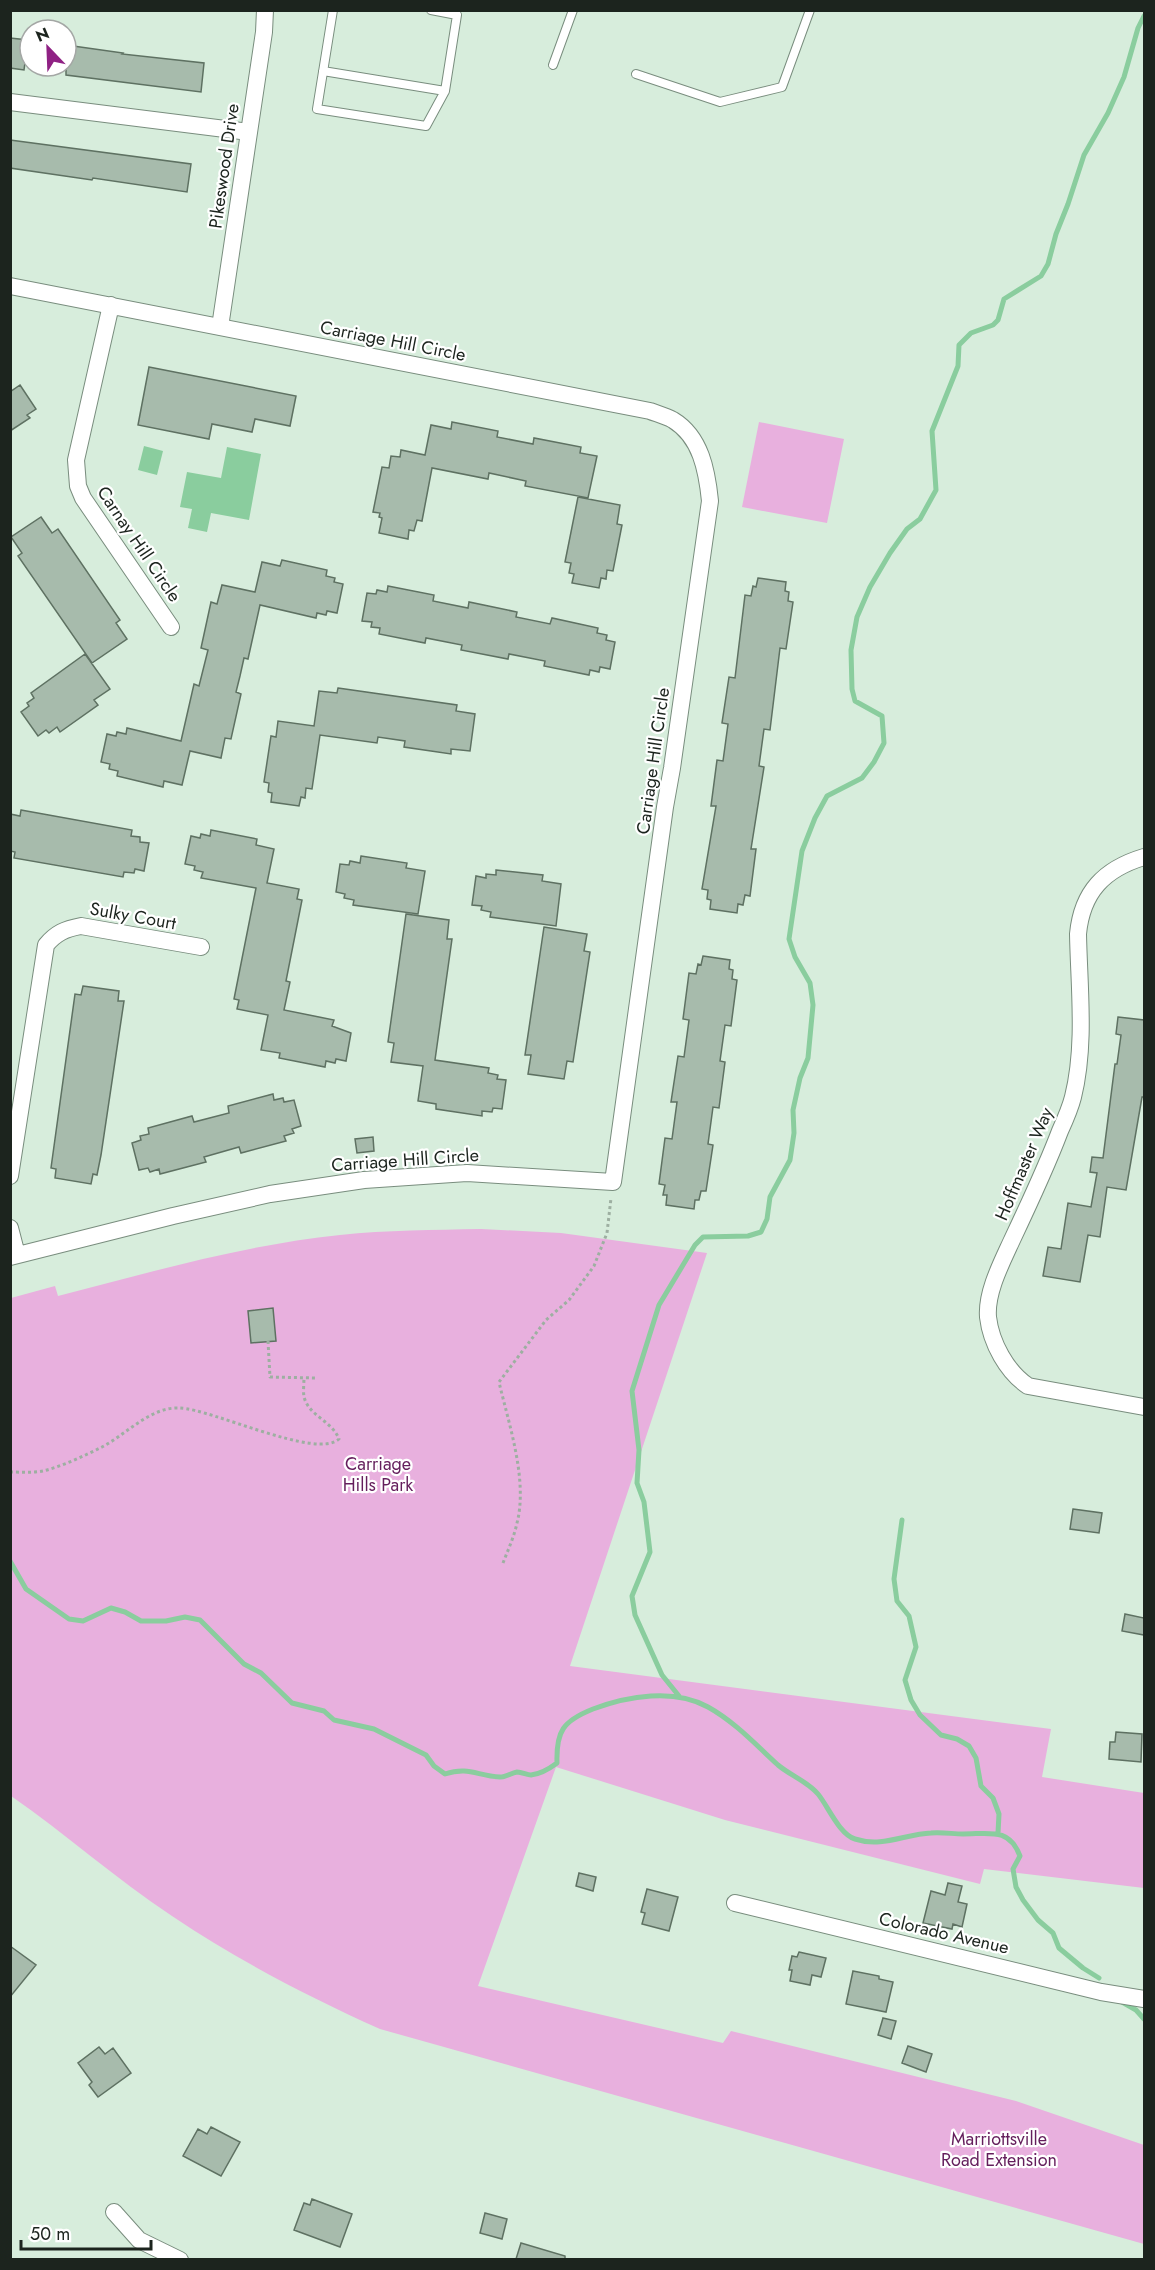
<svg xmlns="http://www.w3.org/2000/svg" width="1155" height="2270" font-family="Jost,sans-serif">
  <style>
    .green { fill: #e8b0de }
    .water { fill: #8acd9e }
    .lines { fill: none; stroke-linecap: round; stroke-linejoin: round }
    .stream { stroke: #8acd9e; stroke-width: 5 }
    .building { fill: #a7bbac; stroke: #5e7162; stroke-width: 1.5 }
    .lane-casing { stroke: #798d7e; stroke-width: 10 }
    .street-casing { stroke: #798d7e; stroke-width: 18 }
    .path { stroke: #9dafa1; stroke-width: 3; stroke-dasharray: 3 3; stroke-linecap: butt }
    .lane { stroke: #fff; stroke-width: 8 }
    .street { stroke: #fff; stroke-width: 16 }
    .labels { text-anchor: middle; dominant-baseline: central; stroke-width: 4.5; stroke-linejoin: round; paint-order: stroke }
    .street-label { font-size: 18px; fill: #1c241e; stroke: #fff }
    .park-label { font-size: 18px; fill: #641e5c; stroke: #fff }
  </style>
  <rect width="100%" height="100%" fill="#d7eddc"/>
  <path class="green" d="M759,422L844,439L827,523L742,507Z
    M481,1229L561,1233L707,1253L570,1666L1051,1729L1042,1777L1144,1793V1888L984,1869L980,1884L725,1820L556,1767L478,1986L723,2043L731,2031L1016,2101L1144,2145V2244L380,2029C307,1996 239,1961 172,1916C116,1879 66,1834 11,1796V1298L55,1286L58,1296C151,1272 244,1245 340,1235C387,1230 434,1230 481,1229Z"/>
  <path class="water" d="M144,446L163,451L157,475L138,470Z
    M227,447L261,454L249,520L211,513L207,532L188,528L192,509L180,507L187,472L221,478Z"/>
  <g class="lines">
    <path class="stream" d="M902,1520L894,1579L897,1601L909,1616L916,1647L905,1680L911,1700L920,1715L941,1735L957,1739L969,1746L976,1758L981,1786L993,1798L999,1814L998,1833
      M10,1561L26,1589L69,1619L83,1621L111,1608L125,1612L141,1621H166L185,1617L200,1620L244,1664L261,1673L292,1703L324,1711L334,1720L374,1729L426,1755L434,1766L445,1774C469,1766 477,1776 500,1777C506,1777 511,1773 517,1772C522,1772 527,1775 531,1775C541,1774 549,1769 557,1763C556,1731 563,1721 593,1709C628,1696 674,1688 708,1707C735,1722 756,1745 778,1765C791,1776 807,1781 818,1794C828,1806 839,1834 855,1839C882,1848 905,1834 931,1833C942,1832 953,1834 963,1834C989,1834 1009,1827 1020,1856L1013,1869L1016,1887L1023,1900L1038,1920L1053,1933L1059,1948L1083,1968L1099,1978
      M679,1696L662,1675L635,1615L632,1596L650,1552L644,1502L637,1483L639,1450L632,1391L659,1305L695,1245L703,1237L748,1236L761,1232L767,1219L770,1197L790,1160L794,1133L793,1110L800,1078L808,1058L813,1005L810,983L795,957L789,939L802,851L815,818L827,796L862,778L874,762L884,743L882,716L855,701L852,689L851,650L857,617L870,587L890,553L907,529L920,519L936,490L932,431L958,366L959,345L971,333L993,325L998,320L1004,299L1041,276L1048,264L1056,234L1068,204L1084,155L1108,113L1124,77L1138,28L1144,16
      M1122,2002L1136,2010L1144,2019"/>
  </g>
  <path class="building" d="M10,38L28,40L24,70L10,68Z
    M66,45L123,53L122,54L204,63L201,92L66,75Z
    M10,140L191,164L187,192L93,178L92,180L10,168Z
    M149,367L296,396L290,426L255,419L252,432L212,424L209,439L138,425Z
    M20,385L36,409L27,415L30,418L10,431V392Z
    M452,422L498,431L497,437L533,444L534,438L581,447L580,453L597,456L588,498L525,486L526,481L489,473L488,479L432,468L422,521L417,520L414,531L409,530L408,539L379,533L382,518L379,517L380,513L373,512L382,467L389,468L391,456L400,457L401,450L425,455L431,425L451,429Z
    M578,497L620,505L617,524L622,525L613,571L607,570L606,579L601,578L599,588L572,583L574,574L569,573L571,563L565,562Z
    M41,517L52,533L58,529L120,620L116,623L127,639L92,663L18,556L22,553L11,537Z
    M282,560L327,570L326,576L335,578L334,582L343,584L337,613L327,611L326,615L317,613L316,618L260,605L248,659L244,658L240,676L236,692L241,694L231,739L225,738L221,758L190,751L182,785L164,781L163,787L117,776L118,771L109,769L110,764L101,762L107,734L116,736L117,732L126,734L127,728L181,741L194,684L199,686L208,650L201,648L211,602L217,604L222,585L255,592L262,562L280,566Z
    M758,578L786,582L785,591L789,592L788,601L793,602L786,649L780,648L770,730L764,729L759,766L764,767L751,849H756L750,896L745,895L743,905L738,904L737,913L710,909L711,900L707,899L708,890L702,889L716,806H711L717,760L723,761L728,724L722,723L729,677L735,678L745,595L751,596L753,586L756,587Z
    M388,586L434,595L433,601L468,608L469,602L517,612L516,617L550,624L552,618L598,628L597,633L607,635L606,640L615,642L610,669L600,667L599,672L590,670L589,675L544,666L545,661L509,654L508,659L461,650L462,645L426,638L425,643L379,634L380,628L371,627L372,622L362,621L367,593L376,594L377,590L387,592Z
    M85,654L110,689L94,700L98,705L60,732L57,727L49,733L46,730L38,736L21,712L29,706L27,703L34,698L31,693Z
    M338,688L457,705L456,711L475,714L470,751L451,749V754L404,747L405,741L378,737L377,743L320,735L312,789L306,788L305,798L301,797L299,806L271,802L272,793L268,792L269,783L264,782L271,736L276,737L278,721L314,726L319,691L337,693Z
    M21,810L132,830L131,836L140,837V842L149,843L144,871L135,869L134,873L124,872L123,877L14,858L15,852L10,851V814L20,816Z
    M211,830L257,839L256,845L274,849L267,883L299,889L297,899L302,900L286,981L290,982L284,1010L334,1020L332,1026L351,1033L346,1061L336,1059L335,1063L326,1061L325,1067L279,1058L280,1053L261,1050L268,1015L237,1009L239,1000L234,999L256,888L201,878L203,872L194,870L195,866L185,864L191,836L200,838L201,834L210,836Z
    M361,856L407,863L406,868L425,871L418,914L353,905L354,900L344,898L345,894L336,892L340,864L349,865L350,861L360,863Z
    M496,870L543,875L542,881L561,884L556,926L490,917L491,912L481,910L482,906L472,905L476,876L486,878V874L496,875Z
    M406,914L449,920L447,939H452L435,1060L489,1068L488,1073L498,1075L497,1079L506,1080L502,1109L493,1108L492,1112L482,1111V1116L436,1109V1104L418,1101L423,1066L391,1062L394,1043L388,1042Z
    M544,927L587,934L584,951L590,952L573,1062L567,1061L564,1079L528,1074L531,1055H525Z
    M703,956L730,960L729,969L733,970L732,979L737,980L731,1026L725,1025L720,1061L725,1062L719,1108L713,1107L708,1144L713,1145L706,1191H701L699,1200H695L694,1209L666,1205L667,1195H663L665,1185L659,1184L665,1138L672,1139L677,1102H671L678,1056L684,1057L689,1020L683,1019L689,973L696,974L698,964L701,965Z
    M83,986L119,991L118,1001H124L101,1155L97,1175L93,1174L91,1184L55,1178L56,1169L51,1168L75,994L81,995Z
    M1118,1017L1144,1020V1097H1142L1126,1190L1107,1187L1100,1237L1088,1235L1080,1282L1043,1276L1048,1247L1061,1249L1068,1203L1091,1207L1097,1173L1090,1172L1092,1157L1103,1158L1115,1064H1117L1121,1035L1116,1034Z
    M273,1094L274,1100L283,1098L284,1102L294,1100L301,1126L292,1129L294,1133L284,1136L286,1141L241,1153L239,1147L204,1157L206,1162L160,1174L159,1169L150,1172L148,1168L139,1170L132,1143L141,1140L140,1136L149,1134L148,1128L192,1116L194,1122L229,1113L228,1106Z
    M373,1137L374,1151L357,1153L355,1139Z
    M273,1308L276,1341L251,1343L248,1311Z
    M1073,1509L1102,1513L1099,1533L1070,1529Z
    M1125,1614L1144,1618V1635L1122,1631Z
    M1116,1732L1142,1734L1141,1762L1109,1759L1110,1742H1115Z
    M579,1873L596,1877L593,1891L576,1886Z
    M948,1883L962,1886L958,1902L967,1904L962,1927L953,1924L952,1929L923,1923L931,1891L945,1895Z
    M647,1889L678,1897L669,1931L642,1924L645,1913L641,1912Z
    M10,1946L36,1965L10,1997Z
    M799,1952L826,1958L821,1977L812,1975L810,1985L790,1981L792,1970H789L792,1956L797,1957Z
    M853,1971L879,1976V1979L893,1982L886,2012L846,2004Z
    M883,2018L896,2021L891,2039L878,2035Z
    M908,2046L932,2054L926,2072L902,2063Z
    M99,2047L105,2054L113,2048L131,2073L98,2097L89,2085L92,2082L78,2063Z
    M211,2127L240,2142L221,2176L183,2156L198,2129L207,2134Z
    M312,2199L352,2214L340,2247L294,2230L304,2203L310,2205Z
    M485,2213L507,2219L502,2239L480,2233Z
    M521,2243L565,2256V2259H516Z"/>
  <g class="lines">
    <g class="lane-casing">
      <path id="lane" d="M333,10L317,109L426,126L445,91L457,15L431,10
        M553,65L573,10
        M323,71L445,91
        M636,74L720,102L782,87L810,10"/>
    </g>
    <g class="street-casing">
      <path id="street" d="M10,102L249,132
        M10,286L650,411C658,414 666,416 673,420C701,437 707,471 710,501L672,768L665,807L613,1182L467,1173L364,1180L270,1194L173,1216L10,1257
        M111,305L76,460L78,486L83,498L171,627
        M220,327L264,32L265,10
        M1144,857C1104,869 1082,892 1078,934C1079,987 1086,1045 1073,1097C1070,1109 1065,1120 1060,1131C1046,1168 1029,1204 1012,1240C1002,1262 986,1292 988,1317C991,1343 1007,1372 1028,1386L1144,1407
        M10,1176L46,945C56,933 65,929 81,926L201,947
        M10,1228L17,1255
        M735,1903L1101,1992L1144,1999
        M114,2212L139,2240L180,2260"/>
    </g>
    <path class="path" d="M268,1341L270,1377L317,1378
      M10,1472C21,1472 33,1473 43,1471C63,1466 84,1456 102,1447C127,1434 150,1407 179,1408C213,1409 316,1460 339,1439C332,1421 309,1416 304,1397C303,1391 304,1383 304,1377
      M503,1563C508,1550 514,1537 517,1523C528,1480 509,1425 499,1382L546,1320L569,1300L594,1266L607,1233L611,1198"/>
    <use href="#lane" class="lane"/>
    <use href="#street" class="street"/>
  </g>
  <g class="labels">
    <g class="street-label">
      <text transform="translate(224 166) rotate(-82)">Pikeswood Drive</text>
      <text transform="translate(393 341) rotate(11)">Carriage Hill Circle</text>
      <text transform="translate(139 544) rotate(56)">Carnay Hill Circle</text>
      <text transform="translate(653 761) rotate(-82)">Carriage Hill Circle</text>
      <text transform="translate(133 916) rotate(10)">Sulky Court</text>
      <text transform="translate(405 1160) rotate(-4)">Carriage Hill Circle</text>
      <text transform="translate(1024 1164) rotate(-67)">Hoffmaster Way</text>
      <text transform="translate(944 1933) rotate(13)">Colorado Avenue</text>
    </g>
    <g class="park-label">
      <text x="378" y="1464">Carriage<tspan x="378" dy="21">Hills Park</tspan></text>
      <text x="999" y="2139">Marriottsville<tspan x="999" dy="21">Road Extension</tspan></text>
    </g>
  </g>
  <rect width="1155" height="2270" fill="none" stroke="#1c241e" stroke-width="24"/>
  <g transform="translate(48 48) rotate(337)"><circle r="28" fill="#ffffff" stroke="#a4a7a5" stroke-width="1.5"/>
  <path d="M0-4.5L10 22L0 15L-10 22Z" fill="#8f2184"/>
  <text y="-9" font-size="16" font-weight="bold" text-anchor="middle" fill="#1c241e">N</text>
  </g>
  <path d="M21 2240v9h130v-9" fill="none" stroke="#1c241e" stroke-width="3"/>
  <text x="30" y="2240" font-size="18" fill="#1c241e" stroke="#ffffff" stroke-width="4.5" paint-order="stroke">50 m</text>
</svg>
